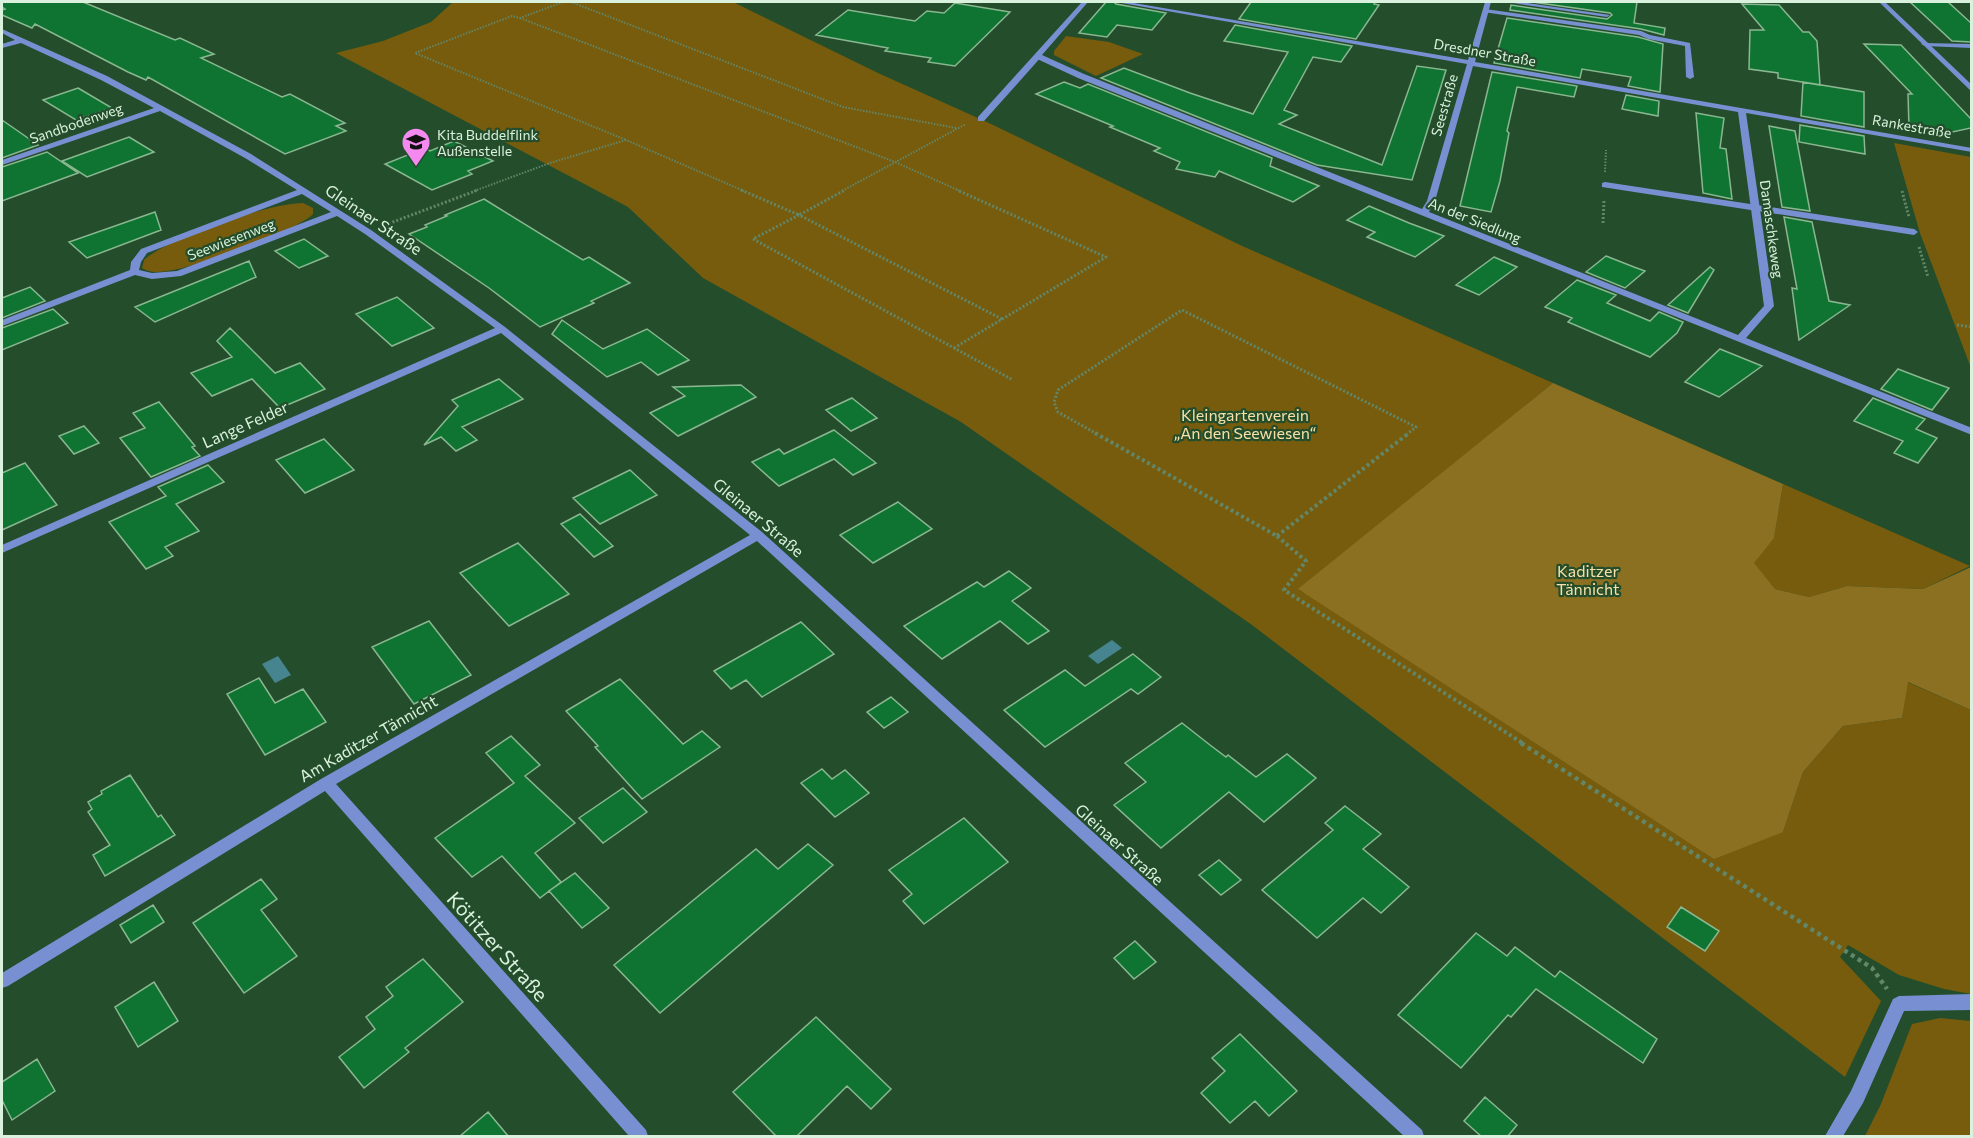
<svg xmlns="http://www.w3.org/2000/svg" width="1973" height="1138" font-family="Commissioner,sans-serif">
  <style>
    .green { fill: #765c0c }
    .forest { fill: #8c7021 }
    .water { fill: #46858f }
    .building { fill: #0f7431; stroke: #8ab790; stroke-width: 1.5 }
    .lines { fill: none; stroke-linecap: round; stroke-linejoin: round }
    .path-far3 { stroke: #638669; stroke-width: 2; stroke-dasharray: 1.5 1.5; stroke-linecap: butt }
    .path-far2 { stroke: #638669; stroke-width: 3; stroke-dasharray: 2 2; stroke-linecap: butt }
    .path-far1 { stroke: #638669; stroke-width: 4; stroke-dasharray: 3 3; stroke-linecap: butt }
    .path { stroke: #638669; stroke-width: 4.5; stroke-dasharray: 4 4; stroke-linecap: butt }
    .service { fill: #7890d2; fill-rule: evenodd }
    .minor { fill: #7890d2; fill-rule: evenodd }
    .tertiary { fill: #7890d2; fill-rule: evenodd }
    .labels { text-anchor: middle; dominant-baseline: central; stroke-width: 4.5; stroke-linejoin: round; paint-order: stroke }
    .far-street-label { font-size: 14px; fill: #daf2dd; stroke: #244d2c }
    .far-poi-label { font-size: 14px; fill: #daf2dd; stroke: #244d2c; text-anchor: start }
    .street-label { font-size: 16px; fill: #daf2dd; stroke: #244d2c }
    .park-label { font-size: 16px; fill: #f8e0a6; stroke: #244d2c }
    .near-street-label { font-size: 20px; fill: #daf2dd; stroke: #244d2c }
  </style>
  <rect width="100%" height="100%" fill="#244d2c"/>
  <path class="green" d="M453,2H733L878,73L989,123L1240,245L1553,383L1299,590L1783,832L1803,772L1843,726L1902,718L1907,682L1971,710V994L1944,989L1899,975L1848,945L1840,957L1881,1001L1845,1077L1252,625L961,422L703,278L628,207L336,53L383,41L431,22Z
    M1066,36L1109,42L1143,54L1096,76L1054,55V51Z
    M1894,143L1971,157V368L1920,233Z
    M303,203L313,208V214C302,228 199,265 178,269C167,271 151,275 142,268L144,260C168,238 269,203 303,203Z
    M1783,484L1970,566L1923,589L1847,586L1809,597L1775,589L1753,563L1774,537Z
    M1940,1018L1971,1021V1136H1865L1881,1104L1912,1024Z"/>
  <path class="forest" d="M1553,383L1783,484L1774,538L1754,563L1775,589L1809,597L1847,586L1923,589L1971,567V710L1908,682L1902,718L1843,726L1803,772L1783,832L1714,859L1298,589Z"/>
  <path class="water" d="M1112,640L1122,648L1098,664L1088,656Z
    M278,656L291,675L275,683L262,664Z"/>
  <path class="building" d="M2,2H83L175,40L180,38L214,54L201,58L282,97L290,94L345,123L336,126L346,131L285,154L148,77L146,80L128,72L35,24L32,28L2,15V10L5,9L2,7Z
    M1106,2H1114L1116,4L1166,13L1152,30L1117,25L1107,37L1079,33Z
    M1251,2H1375L1374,4L1379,5L1356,39L1239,19Z
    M1532,2H1637L1634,23L1665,28L1664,35L1641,29L1510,10L1511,5L1607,19L1612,15L1610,13Z
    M1910,2H1948L1971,23V42L1952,41Z
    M955,3L1010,12L955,66L928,62L931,58L885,51L888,48L816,35L848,10L915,21L927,11L944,13Z
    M1742,4L1779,5L1803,32H1809L1817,41L1820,85L1778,78V73L1749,69L1750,30H1764Z
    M1507,18L1638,37L1663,44L1660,92L1628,86L1631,77L1582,69L1580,78L1494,63Z
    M1235,25L1352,46L1341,62L1313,57L1284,110L1297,115L1279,124L1382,165L1417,66L1446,70L1412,180L1317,165L1101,78L1124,68L1190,93L1253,114L1288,52L1224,41Z
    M1864,44L1901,45L1971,119V128L1943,134L1909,128L1908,94H1912Z
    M1492,72L1577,86L1574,97L1517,87L1507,131L1509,133L1500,181L1491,212L1460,206Z
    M1064,82L1080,88L1088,84L1272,158L1270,166L1319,186L1293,202L1219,171L1215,177L1176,169L1180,162L1154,151L1160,148L1110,127L1113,126L1036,94Z
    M1803,82L1864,92V127L1801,116Z
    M78,88L112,108L76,120L43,100Z
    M1626,95L1659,101L1658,116L1622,109Z
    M1696,113L1724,118L1720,148L1726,149L1732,199L1703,193Z
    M2,120L38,145L2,158Z
    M1800,125L1864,136L1865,154L1799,142Z
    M1769,126L1795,131L1810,211L1782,207Z
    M129,137L154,152L87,177L62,161Z
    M454,141L493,161L468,171L472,174L432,190L385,164L425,148L430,151Z
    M47,152L78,173L2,201V167Z
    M484,199L583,260L589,257L630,283L591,301L594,303L540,327L489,288L409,234L427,227L425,225L447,216L445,215Z
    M1369,206L1409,223L1444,236L1415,257L1367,237L1375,232L1347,220Z
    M155,212L161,230L87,258L69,242Z
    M1784,217L1812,222L1829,301L1850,305L1799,340L1792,288L1797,289Z
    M304,239L328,256L299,268L275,251Z
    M1606,256L1634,267L1645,271L1625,288L1586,272Z
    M1494,257L1517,267L1479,295L1456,285Z
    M249,261L256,277L155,322L135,307Z
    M1710,267L1714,270L1688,313L1668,305Z
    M1577,280L1616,295L1607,303L1650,321L1659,312L1683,322L1677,333L1650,357L1568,322L1572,318L1545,307Z
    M30,287L45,301L2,318V298Z
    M397,297L434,328L392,346L356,314Z
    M53,309L68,323L2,350V328Z
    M562,320L603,349L647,329L689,360L658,375L641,362L607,377L552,334Z
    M230,328L275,373L300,363L325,389L280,408L252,379L212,396L191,373L232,357L217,341Z
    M1720,349L1762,366L1719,397L1685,382Z
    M1898,369L1924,379L1949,388L1932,410L1881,389Z
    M499,379L523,399L462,427L477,440L456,451L441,437L424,445L458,406L452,400Z
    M741,385L756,397L678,436L650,413L685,396L673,387Z
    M852,398L877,418L851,431L826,410Z
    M1873,398L1925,419L1916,429L1937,438L1918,463L1894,453L1903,441L1854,421Z
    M159,402L195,446L192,447L200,456L151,477L120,438L145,428L133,413Z
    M84,426L99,443L74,454L59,436Z
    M834,430L876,463L853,475L834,459L779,486L752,462L779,449L784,454Z
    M324,439L354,470L305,493L276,460Z
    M25,463L57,505L2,530V473Z
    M208,465L224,482L176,504L199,531L165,547L173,556L146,569L109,522L166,496L158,487Z
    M630,470L657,495L600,524L573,498Z
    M898,502L932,529L873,563L840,535Z
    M580,514L613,546L594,557L561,524Z
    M518,543L569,594L509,626L460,573Z
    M1009,571L1031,588L1012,601L1049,631L1028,644L1000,621L942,659L904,626L977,582L984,587Z
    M429,621L471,675L414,704L372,647Z
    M801,622L834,654L762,697L746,680L731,689L714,671Z
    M1133,654L1161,677L1138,694L1131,689L1045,747L1004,710L1065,670L1085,686Z
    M259,678L275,703L303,689L326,722L265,755L227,694Z
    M620,679L683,744L702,731L720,747L642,799L595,747L598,746L566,711Z
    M891,697L908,712L884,728L867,712Z
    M1182,723L1210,745L1226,757L1228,755L1256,777L1287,754L1316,778L1264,822L1229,792L1161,848L1114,805L1146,782L1125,763Z
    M511,736L540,765L525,776L575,823L535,853L561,882L540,898L502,856L472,877L435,838L514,783L486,753Z
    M822,769L832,779L845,770L869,793L835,817L801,783Z
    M130,775L158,817L161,815L175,835L105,876L93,855L110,845L88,812L92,809L88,802L102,794L101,791Z
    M623,788L647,812L603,843L579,818Z
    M1345,806L1381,834L1363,849L1409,887L1381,913L1363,898L1317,938L1262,890L1333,830L1325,823Z
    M964,818L1008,862L924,924L903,901L912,894L889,870Z
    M808,844L833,865L660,1013L614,965L756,849L778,869Z
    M1219,860L1241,880L1221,895L1199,875Z
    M575,873L609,908L582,928L549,891Z
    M261,879L277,899L261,910L297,956L244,993L193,923Z
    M153,905L164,922L131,943L120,925Z
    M1681,907L1719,931L1705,951L1667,927Z
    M1476,933L1507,956L1515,947L1555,977L1560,971L1657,1039L1643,1063L1536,989L1511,1017L1508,1015L1461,1068L1398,1015Z
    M1135,941L1156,962L1134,979L1114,958Z
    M423,959L463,1002L405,1048L409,1052L364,1088L339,1057L375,1029L366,1017L393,996L386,987Z
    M154,982L178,1021L138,1047L115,1007Z
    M816,1017L891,1089L871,1109L847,1086L796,1137H777L733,1092Z
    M1240,1034L1297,1091L1269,1116L1255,1101L1230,1123L1201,1093L1225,1071L1212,1058Z
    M37,1059L55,1091L12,1120L2,1100V1082Z
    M1485,1097L1517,1125L1507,1137H1482L1464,1121Z
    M488,1112L509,1137H459Z"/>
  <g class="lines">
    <path class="path-far3" d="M563,2L520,18L512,16L415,53L626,140
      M571,2L843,107L956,128
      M520,18L895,162L960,191
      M1605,172L1606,150
      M474,191L550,163L626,140L744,191
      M842,191L966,124"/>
    <path class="path-far2" d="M741,190L799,215L845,190
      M1902,191L1909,217
      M1603,223L1604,200
      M385,225L478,190
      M1919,247L1928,277
      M1002,319L799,215L753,239L1013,380
      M1957,325L1972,327
      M954,348L1106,257L957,190
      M1097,434L1058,412L1054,402L1058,390L1182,310L1416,427L1407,434"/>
    <path class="path-far1" d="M1095,433L1277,536
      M1277,536L1306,561L1284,590L1524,744
      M1277,536L1409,433"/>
    <path class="path" d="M1521,743L1872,968L1887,989"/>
    <path class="service" d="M1506,2H1520L1610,15L1607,17Z
      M1485,9L1641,31L1650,35L1690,43L1694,77L1690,79L1686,77L1685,46L1648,39L1639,35L1483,12V10Z
      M1923,43L1972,44V48L1925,46L1921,44Z
      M1035,54L1042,56L984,121H978V117Z
      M1605,182L1914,229L1918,232L1914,235L1602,187V183Z
      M1972,994V1010L1904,1011L1863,1103L1843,1136H1825L1851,1091L1893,999L1899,996Z"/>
    <path class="minor" d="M1082,2H1088L1042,55L1084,74L1422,209L1427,201L1467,64L1116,2H1128L1468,60L1485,2H1491L1475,62L1972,148V152L1746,113L1774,306L1746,338L1972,428V435L1078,78L1035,58V54ZM1473,66L1738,112L1764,306L1738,335L1429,212L1435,201Z
      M2,29L107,76L251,154L371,230L505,327L762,532L1422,1130L1424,1136H1404L757,541L336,784L646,1130L648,1136H629L325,791L8,986L2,988V973L321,779L750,535L501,333L2,553V545L495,328L365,234L337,216L181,276L152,279L135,275L2,326V320L130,270L131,262L141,249L297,190L245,158L160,111L2,165V160L154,108L101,80L21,43L2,48V44L15,40L2,33ZM302,194L331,212L177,271L152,273L139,270L141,262L147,253Z"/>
    <path class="tertiary" d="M1879,2H1885L1972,85V92Z"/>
  </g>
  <defs>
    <g id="school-pin" transform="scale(1.5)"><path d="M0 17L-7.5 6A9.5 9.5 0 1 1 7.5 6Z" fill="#f489f0" stroke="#244d2c"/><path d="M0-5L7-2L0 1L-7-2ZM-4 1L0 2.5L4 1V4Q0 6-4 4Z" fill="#111"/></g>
  </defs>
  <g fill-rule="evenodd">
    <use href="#school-pin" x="416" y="142"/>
  </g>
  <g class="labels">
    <g class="far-street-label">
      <text transform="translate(1485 52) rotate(10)">Dresdner Straße</text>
      <text transform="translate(1444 105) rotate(-74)">Seestraße</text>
      <text transform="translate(76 123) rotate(-19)">Sandbodenweg</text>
      <text transform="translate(1912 126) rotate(10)">Rankestraße</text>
      <text transform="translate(1475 220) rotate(22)">An der Siedlung</text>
      <text transform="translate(1772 229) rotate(82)">Damaschkeweg</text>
      <text transform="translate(231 239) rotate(-21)">Seewiesenweg</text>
    </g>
    <g class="far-poi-label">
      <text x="437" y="134">Kita Buddelflink<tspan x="437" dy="16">Außenstelle</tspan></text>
    </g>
    <g class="street-label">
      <text transform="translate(374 219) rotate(34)">Gleinaer Straße</text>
      <text transform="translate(245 424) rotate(-24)">Lange Felder</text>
      <text transform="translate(759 517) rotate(40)">Gleinaer Straße</text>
      <text transform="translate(368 738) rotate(-30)">Am Kaditzer Tännicht</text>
      <text transform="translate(1120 844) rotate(42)">Gleinaer Straße</text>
    </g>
    <g class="park-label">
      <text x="1245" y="414">Kleingartenverein<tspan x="1245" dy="18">„An den Seewiesen“</tspan></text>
      <text x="1588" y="570">Kaditzer<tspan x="1588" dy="18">Tännicht</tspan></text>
    </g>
    <g class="near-street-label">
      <text transform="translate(498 946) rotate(48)">Kötitzer Straße</text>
    </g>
  </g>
  <rect width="1973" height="1138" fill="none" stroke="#daf2dd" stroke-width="6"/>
</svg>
